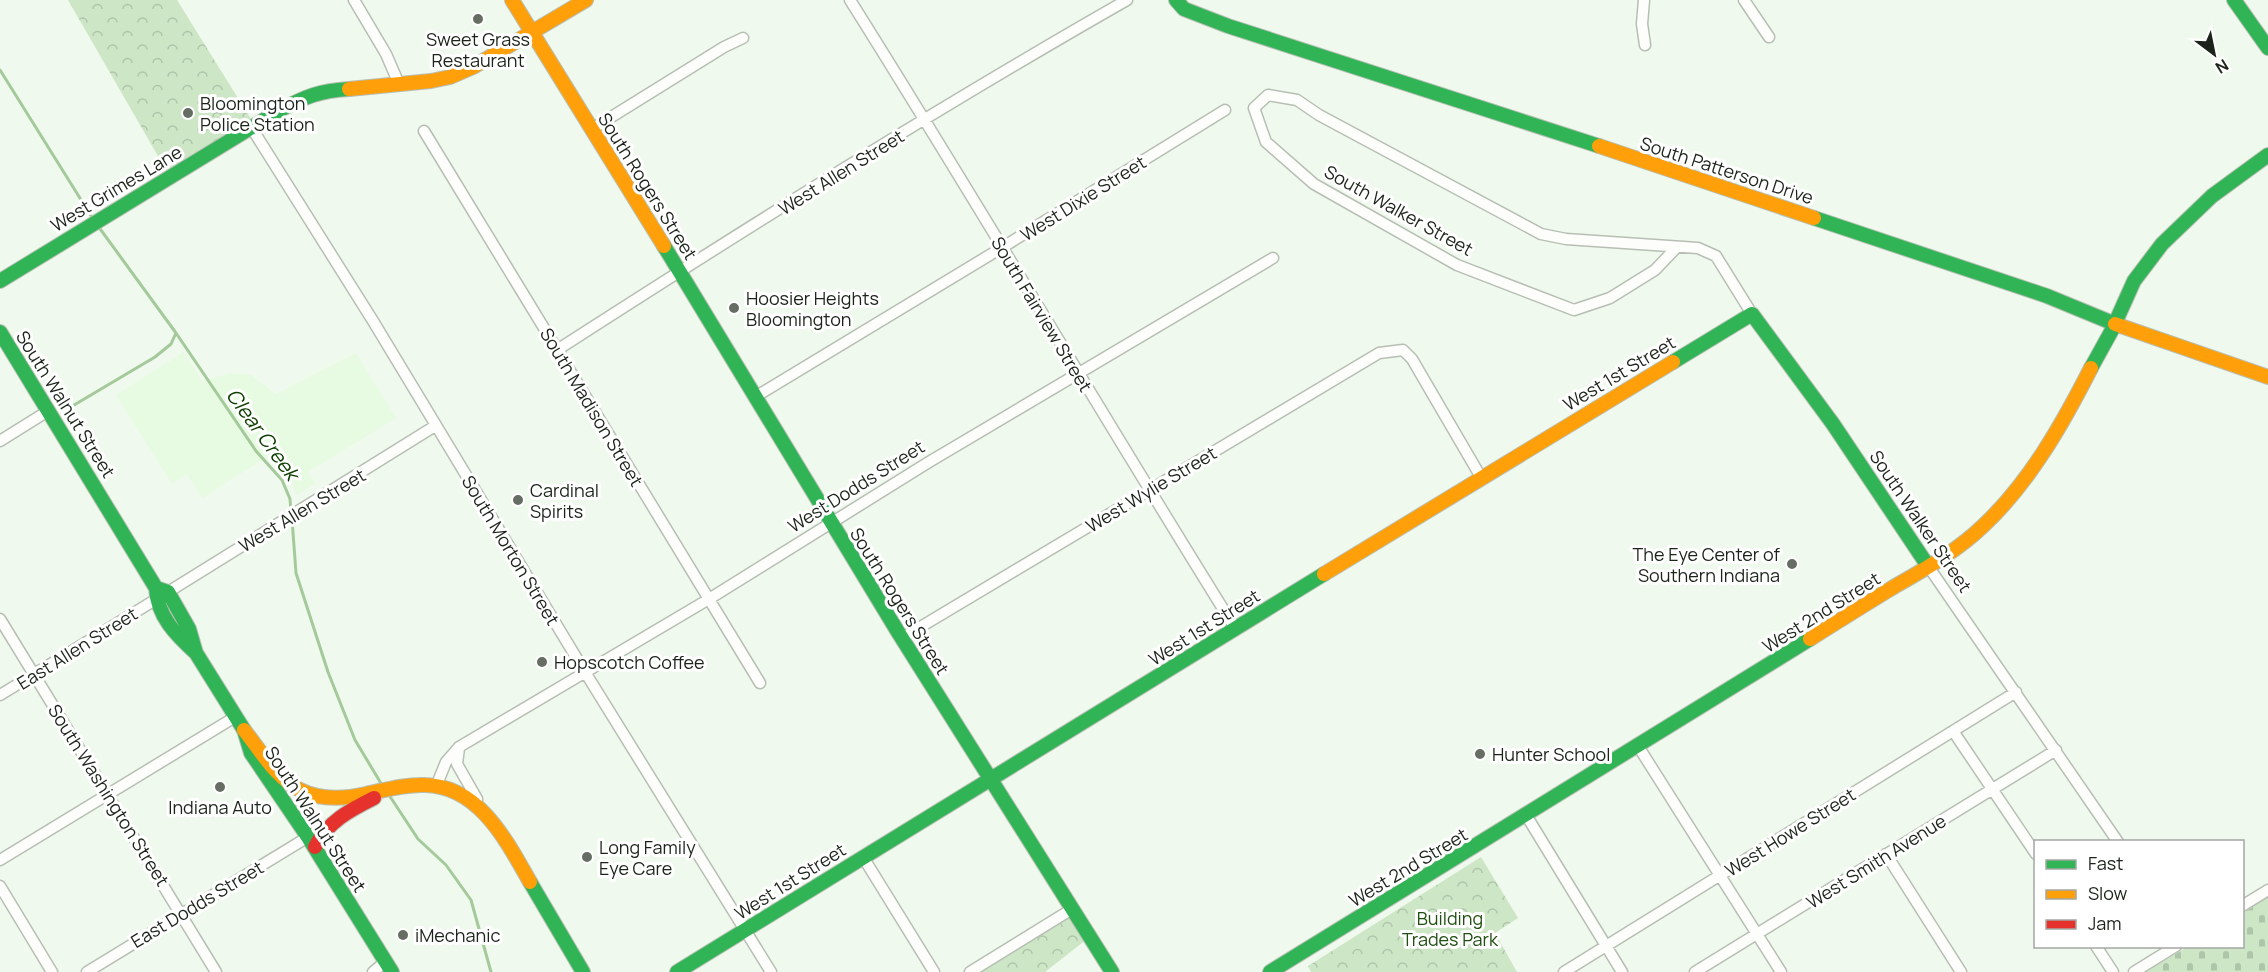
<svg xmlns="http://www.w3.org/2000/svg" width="2268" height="972" font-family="Manrope,sans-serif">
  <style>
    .built { fill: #e7fae2 }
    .cemetery { fill: url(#cemetery-stones) }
    .park { fill: url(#park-crowns) }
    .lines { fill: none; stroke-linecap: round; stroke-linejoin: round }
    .stream { stroke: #a4c99a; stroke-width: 3 }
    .street-casing { stroke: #b7bfb4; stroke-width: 13 }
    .fast-casing { stroke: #b7bfb4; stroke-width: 16 }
    .slow-casing { stroke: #b7bfb4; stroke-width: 16 }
    .jam-casing { stroke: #b7bfb4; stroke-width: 16 }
    .street { stroke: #fdfefc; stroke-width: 10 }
    .fast { stroke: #30b455; stroke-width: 14 }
    .slow { stroke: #ff9f0a; stroke-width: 14 }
    .jam { stroke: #e5322d; stroke-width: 14 }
    .poi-dot { fill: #666e64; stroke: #fff; stroke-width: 2 }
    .labels { text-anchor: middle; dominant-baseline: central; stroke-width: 6; stroke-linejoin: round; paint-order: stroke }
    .poi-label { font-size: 18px; fill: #1b231a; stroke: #fff; text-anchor: start }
    .street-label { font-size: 18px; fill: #1b231a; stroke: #fff }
    .park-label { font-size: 18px; fill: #1f4f11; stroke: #fff }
    .water-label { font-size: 20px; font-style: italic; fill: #0f4100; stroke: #fff }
  </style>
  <defs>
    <pattern id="cemetery-stones" width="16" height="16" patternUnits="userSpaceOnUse" patternTransform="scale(1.5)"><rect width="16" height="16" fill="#cde6c6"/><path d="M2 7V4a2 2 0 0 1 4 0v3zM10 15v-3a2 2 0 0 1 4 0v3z" fill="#afc5aa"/></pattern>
    <pattern id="park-crowns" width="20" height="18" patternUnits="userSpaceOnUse" patternTransform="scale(1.5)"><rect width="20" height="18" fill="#cde6c6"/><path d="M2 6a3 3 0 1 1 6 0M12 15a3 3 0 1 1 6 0" fill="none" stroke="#afc5aa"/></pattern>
  </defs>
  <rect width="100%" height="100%" fill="#f0f9ed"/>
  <path class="built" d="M184,352L202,381L231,373L251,375L276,394L356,353L396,418L308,472L315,484L297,495L272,454L202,498L187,474L172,484L116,395Z"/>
  <path class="cemetery" d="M2268,897V972H2146L2187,947L2242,946L2243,913Z"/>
  <path class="park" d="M68,0H177L251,119L166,170Z
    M1481,857L1518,918L1495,933L1517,972H1311L1308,966Z
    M1069,910L1087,939L1045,972H969Z"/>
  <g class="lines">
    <path class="stream" d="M0,70L93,219
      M98,226L176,333L256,451L282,480L290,499L291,512
      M64,411L155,357L171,344L176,333
      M292,519L296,573L328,672L355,740L382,785
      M389,795L418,839L446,865L471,900L491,972"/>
    <g class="street-casing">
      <path id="street" d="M354,0L386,54L399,84
        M850,0C981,208 1105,420 1235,628
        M1644,0L1642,24L1645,45
        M1744,0L1769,37
        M251,127L373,321L585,672L771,972
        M592,129L724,47L743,38
        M424,131L760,683
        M1677,247L1655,270L1610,298L1574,310L1457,265L1314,184L1266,142L1254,108L1268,95L1297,100L1319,115L1541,234L1566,239L1698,248L1716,256L1752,314
        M557,350C745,229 934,110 1127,0
        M755,397L1003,247L1225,110
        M0,441L48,411
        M1928,566L2118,842
        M168,592L435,426
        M0,619L216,972
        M902,638L1379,353L1403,350L1412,359L1482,479
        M0,695L155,600
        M1953,731L2036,854
        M1638,746L1781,972
        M459,748L457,764L477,799
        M437,784L446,762L459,747L709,599L929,462L1273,258
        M1526,815L1622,972
        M1886,854L1961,972
        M863,857L934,972
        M0,860L235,717
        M0,886L52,972
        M2242,906L2268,890
        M2096,946L2113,972
        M87,972L308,837
        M373,972L386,961
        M970,972L1072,909
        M1564,972L2016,692
        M1695,972L2056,750
        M2134,972L2176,946"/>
    </g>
    <g class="fast-casing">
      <path id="fast" d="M1176,0L1184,9L1228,26L1599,146
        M2234,0L2268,48
        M1814,218L2047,296L2115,324
        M664,246L898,632L1112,972
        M0,281L280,110C307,96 319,91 349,89
        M0,332L156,588C157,616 176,635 196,653
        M1673,362L1752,314L1833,424L1928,566
        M2091,368L2112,330L2134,281L2162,244L2212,196L2268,155
        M156,588L168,592L189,629L196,653L244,730L251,753L308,837L392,972
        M530,882L583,972
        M677,972L1324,574
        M1270,972L1810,639"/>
    </g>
    <g class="slow-casing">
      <path id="slow" d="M512,0L664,246
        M349,89L431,81L450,77L473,67L586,0
        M1599,146L1814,218
        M2115,324L2268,377
        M1324,574L1673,362
        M1810,639C1837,622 1864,605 1892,588C1923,570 1956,552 1983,526C2029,483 2062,425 2091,368
        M244,730C260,750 276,778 300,790C320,800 344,799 366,794C385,790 405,784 425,785C479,786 506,840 530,882"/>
    </g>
    <g class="jam-casing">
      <path id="jam" d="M315,847C327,822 350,810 374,798"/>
    </g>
    <use href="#street" class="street"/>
    <use href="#fast" class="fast"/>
    <use href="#slow" class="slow"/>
    <use href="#jam" class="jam"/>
  </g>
  <g class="poi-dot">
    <circle cx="478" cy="19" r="6"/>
    <circle cx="188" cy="113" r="6"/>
    <circle cx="734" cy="308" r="6"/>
    <circle cx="518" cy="500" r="6"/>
    <circle cx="1792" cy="564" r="6"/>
    <circle cx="542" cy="662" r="6"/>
    <circle cx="1480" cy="754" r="6"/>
    <circle cx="220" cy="787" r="6"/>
    <circle cx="587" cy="857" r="6"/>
    <circle cx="403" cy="935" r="6"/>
  </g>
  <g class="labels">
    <g class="poi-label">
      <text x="478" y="39" text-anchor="middle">Sweet Grass<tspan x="478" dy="21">Restaurant</tspan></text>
      <text x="200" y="103">Bloomington<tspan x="200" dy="21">Police Station</tspan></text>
      <text x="746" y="298">Hoosier Heights<tspan x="746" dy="21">Bloomington</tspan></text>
      <text x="530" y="490">Cardinal<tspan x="530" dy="21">Spirits</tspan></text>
      <text x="1780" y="554" text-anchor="end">The Eye Center of<tspan x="1780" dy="21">Southern Indiana</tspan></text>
      <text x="554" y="662">Hopscotch Coffee</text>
      <text x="1492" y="754">Hunter School</text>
      <text x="220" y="807" text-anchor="middle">Indiana Auto</text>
      <text x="599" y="847">Long Family<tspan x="599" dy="21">Eye Care</tspan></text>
      <text x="415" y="935">iMechanic</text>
    </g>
    <g class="street-label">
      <text transform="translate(1727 170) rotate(18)">South Patterson Drive</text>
      <text transform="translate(841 172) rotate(-32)">West Allen Street</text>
      <text transform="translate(648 186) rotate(58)">South Rogers Street</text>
      <text transform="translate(116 188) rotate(-31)">West Grimes Lane</text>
      <text transform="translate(1083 198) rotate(-32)">West Dixie Street</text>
      <text transform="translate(1399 210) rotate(29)">South Walker Street</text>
      <text transform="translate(1042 314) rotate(59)">South Fairview Street</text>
      <text transform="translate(1619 373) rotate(-31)">West 1st Street</text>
      <text transform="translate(66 404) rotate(58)">South Walnut Street</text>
      <text transform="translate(592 407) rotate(59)">South Madison Street</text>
      <text transform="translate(856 486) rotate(-32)">West Dodds Street</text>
      <text transform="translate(1151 489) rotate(-31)">West Wylie Street</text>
      <text transform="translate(302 510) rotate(-31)">West Allen Street</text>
      <text transform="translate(1921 521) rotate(56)">South Walker Street</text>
      <text transform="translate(511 550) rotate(59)">South Morton Street</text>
      <text transform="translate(900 601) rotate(58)">South Rogers Street</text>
      <text transform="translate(1821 612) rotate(-32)">West 2nd Street</text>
      <text transform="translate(1204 627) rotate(-32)">West 1st Street</text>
      <text transform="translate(77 648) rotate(-32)">East Allen Street</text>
      <text transform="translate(109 795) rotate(58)">South Washington Street</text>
      <text transform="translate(316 819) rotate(57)">South Walnut Street</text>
      <text transform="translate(1790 832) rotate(-32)">West Howe Street</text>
      <text transform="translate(1876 861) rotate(-32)">West Smith Avenue</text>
      <text transform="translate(1408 867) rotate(-31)">West 2nd Street</text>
      <text transform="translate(790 881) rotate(-32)">West 1st Street</text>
      <text transform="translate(197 904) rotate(-31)">East Dodds Street</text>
    </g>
    <g class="park-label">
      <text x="1450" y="918">Building<tspan x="1450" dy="21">Trades Park</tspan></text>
    </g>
    <g class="water-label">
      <text transform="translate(263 434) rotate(54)">Clear Creek</text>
    </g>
  </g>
  <rect x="2034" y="840" width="210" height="108" fill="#ffffff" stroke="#a4a7a3" stroke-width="1.5"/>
  <rect x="2046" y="860" width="30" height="9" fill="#30b455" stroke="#a4a7a3" stroke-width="1.5"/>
  <text x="2088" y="870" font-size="18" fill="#1b231a">Fast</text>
  <rect x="2046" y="890" width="30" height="9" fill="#ff9f0a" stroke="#a4a7a3" stroke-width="1.5"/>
  <text x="2088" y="900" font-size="18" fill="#1b231a">Slow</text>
  <rect x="2046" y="920" width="30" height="9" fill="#e5322d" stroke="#a4a7a3" stroke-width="1.5"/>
  <text x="2088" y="930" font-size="18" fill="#1b231a">Jam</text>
  <g transform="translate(2214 54) rotate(148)" stroke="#ffffff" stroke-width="4.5" paint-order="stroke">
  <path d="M0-4.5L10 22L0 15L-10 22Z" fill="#1b231a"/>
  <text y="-9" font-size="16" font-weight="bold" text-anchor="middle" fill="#1b231a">N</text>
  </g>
</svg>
